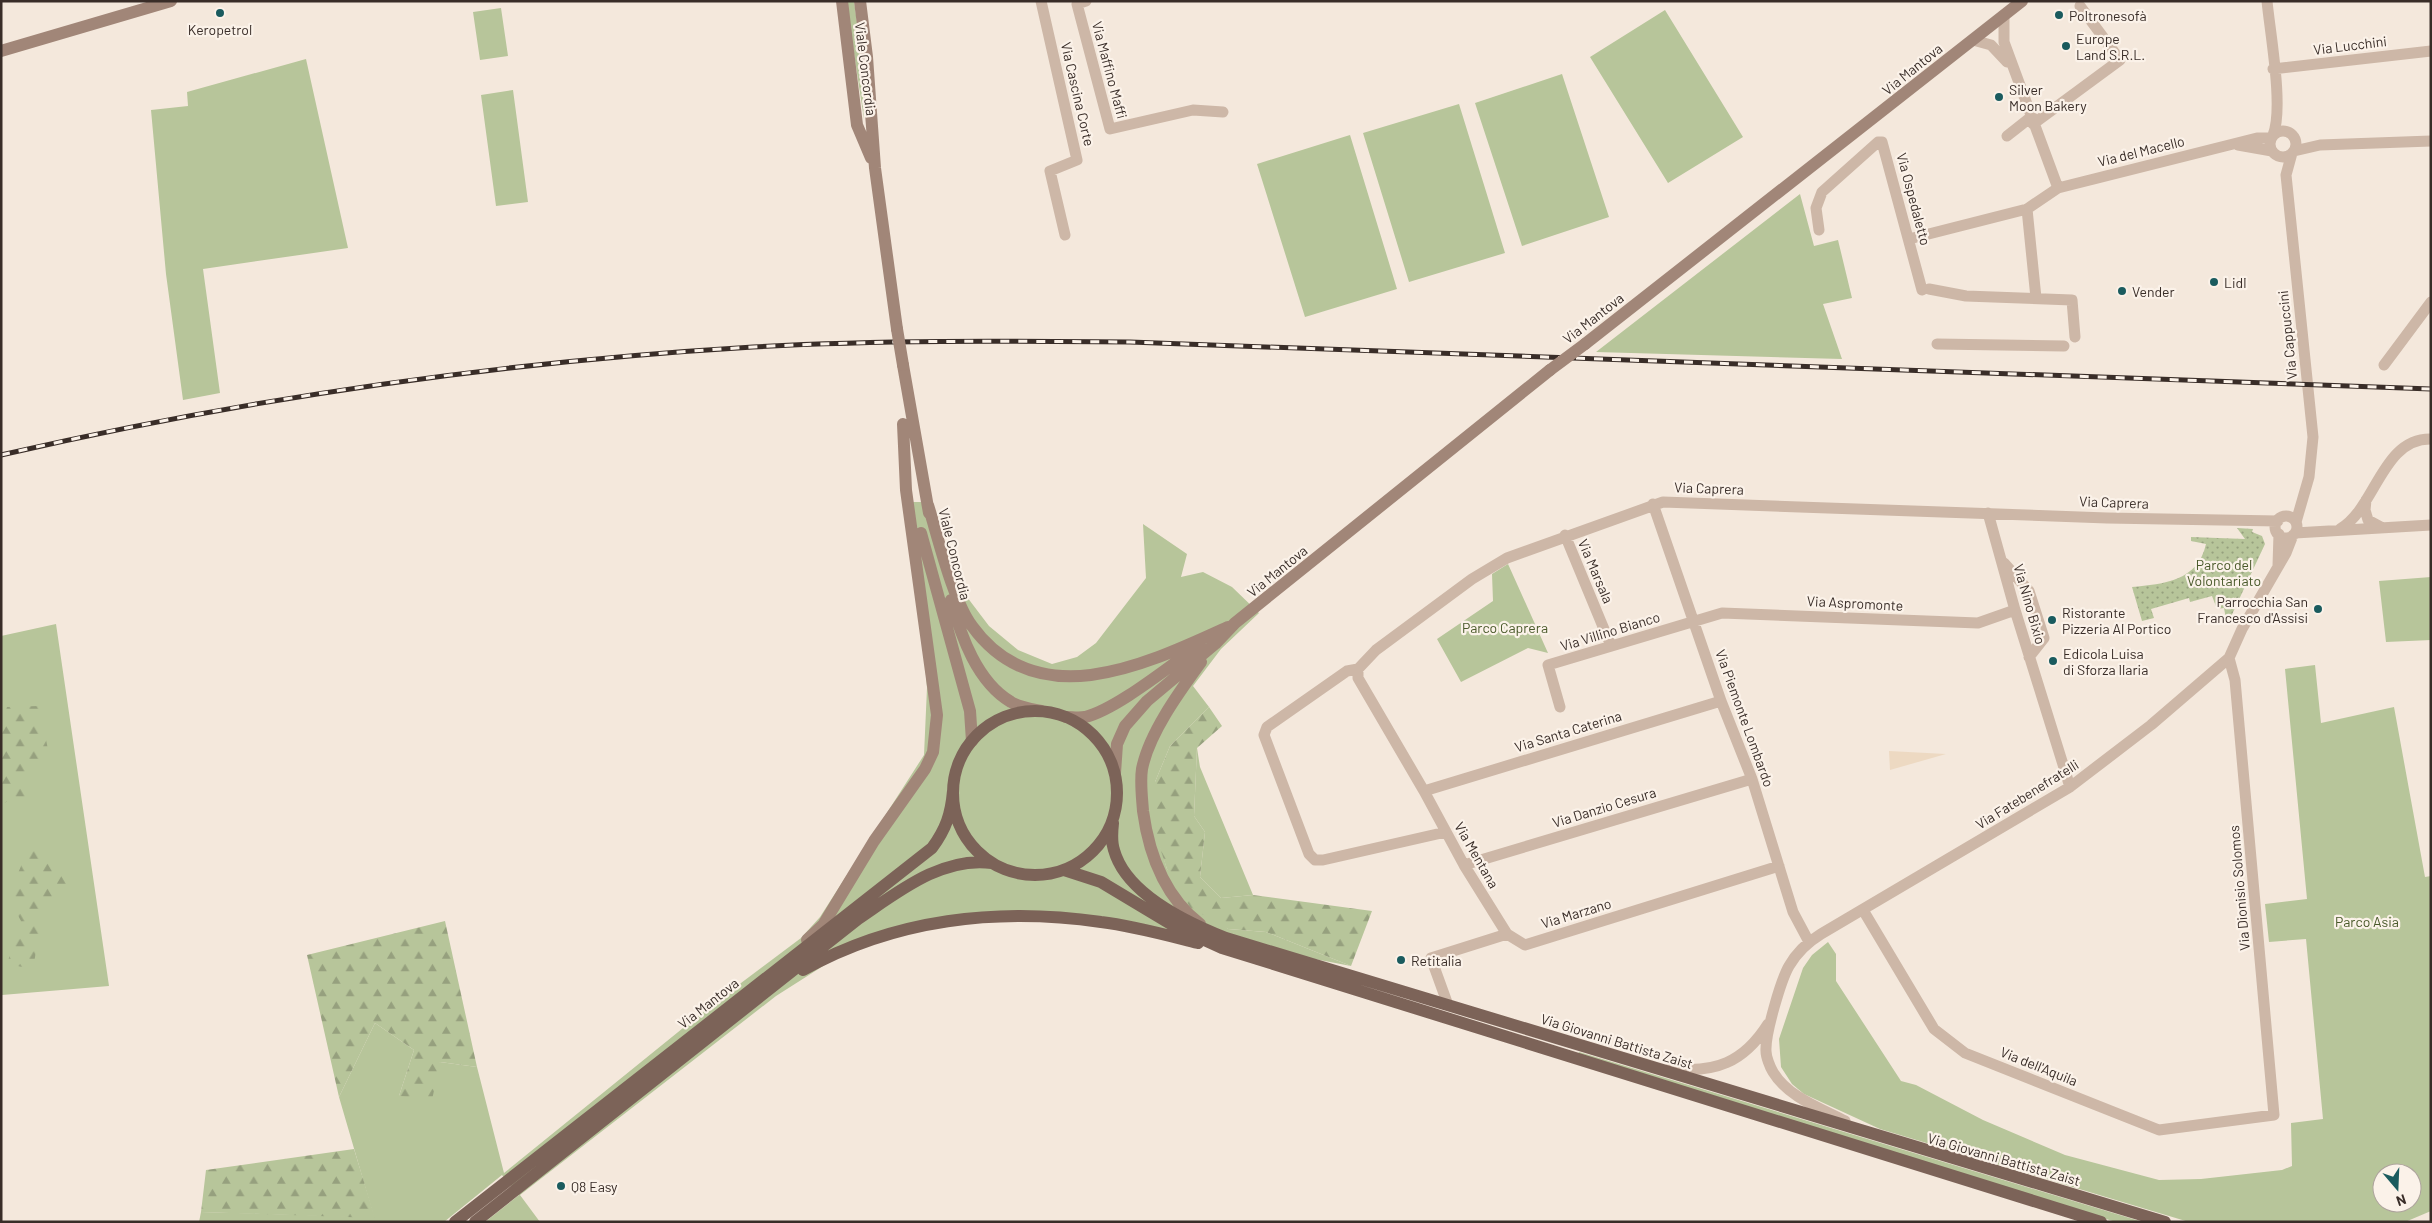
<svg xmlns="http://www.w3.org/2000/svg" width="2432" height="1223" font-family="Barlow,sans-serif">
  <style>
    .green { fill: #b7c59a; fill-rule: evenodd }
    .forest { fill: url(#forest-firs) }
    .garden { fill: url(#garden-dots) }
    .plaza { fill: #edd9c2 }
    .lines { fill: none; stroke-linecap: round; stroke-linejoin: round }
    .street { stroke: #cdb7a7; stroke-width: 11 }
    .secondary { stroke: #a18678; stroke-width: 12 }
    .primary { stroke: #7c6358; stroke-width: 12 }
    .rail-casing { stroke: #392d28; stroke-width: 5 }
    .rail { stroke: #fbf2e9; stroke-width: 3; stroke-dasharray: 9; stroke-linecap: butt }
    .secondary-bridge { stroke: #a18678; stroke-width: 12 }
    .poi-dot { fill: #1a5b5e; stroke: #fbf2e9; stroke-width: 2 }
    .labels { text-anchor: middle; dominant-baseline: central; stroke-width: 4.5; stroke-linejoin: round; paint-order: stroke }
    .poi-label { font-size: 14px; fill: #392d28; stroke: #fbf2e9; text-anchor: start }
    .street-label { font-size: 14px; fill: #392d28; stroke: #fbf2e9 }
    .park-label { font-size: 14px; fill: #49592a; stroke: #fbf2e9 }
  </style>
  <defs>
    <pattern id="forest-firs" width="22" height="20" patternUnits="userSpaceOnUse" patternTransform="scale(1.25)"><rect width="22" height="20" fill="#b7c59a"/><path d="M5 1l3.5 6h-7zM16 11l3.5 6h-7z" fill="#96a07e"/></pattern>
    <pattern id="garden-dots" width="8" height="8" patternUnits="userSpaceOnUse" patternTransform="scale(1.25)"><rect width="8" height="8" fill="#b7c59a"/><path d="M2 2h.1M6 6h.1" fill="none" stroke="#96a07e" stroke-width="1.8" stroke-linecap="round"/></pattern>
  </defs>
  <rect width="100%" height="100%" fill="#f4e8dc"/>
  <path class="green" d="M846,1H854L862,58L864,119Z
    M501,8L508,56L480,60L473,12Z
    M1665,10L1743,137L1668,183L1590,57Z
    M306,59L348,248L203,269L220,393L183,400L166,274L151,110L188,106L187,92Z
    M1562,74L1609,217L1522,246L1475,103Z
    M513,90L528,202L496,206L481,95Z
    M1459,104L1505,253L1409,282L1363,133Z
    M1350,135L1397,289L1305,317L1257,164Z
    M1800,194L1814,246L1838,240L1852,298L1823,304L1842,359L1596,352Z
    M912,502H921L952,560L967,597L989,626L1018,650L1052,664L1077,657L1096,643L1146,578L1143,524L1187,554L1181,577L1203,572L1232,587L1259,613L1221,649L1193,686L1209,707L1170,746L1155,782L1156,833L1167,869L1228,929L1266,932L1351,966L1073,913L900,926L831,961L776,996L520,1195L540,1222H485L519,1195L502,1175L444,1222H199L201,1212L374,1217L339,1097L375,1023L414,1050L399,1096L440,1062L477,1067L504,1173L709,1007L801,938L820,917L924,755L927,688Z
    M1508,564L1548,653L1528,648L1461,682L1437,639L1493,601L1492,574Z
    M2431,577V640L2386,642L2379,581Z
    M56,624L109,986L2,995L1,636Z
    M2315,665L2321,723L2394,707L2425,877L2431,876V1211L2405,1222H2189L1880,1129L1804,1094L1792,1084L1781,1067L1779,1039L1803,968L1812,955L1828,942L1836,954V981L1901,1081L1916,1085L1983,1120L2065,1155L2159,1180L2201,1179L2282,1170L2292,1166L2291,1123L2323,1119L2306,939L2269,942L2265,904L2307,899L2285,669ZM2382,1173H2412V1203H2382Z
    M1197,748L1200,767L1253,895L1221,898L1200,877L1205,832L1194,816Z
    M1579,1052L2143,1222H2116L1842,1139L1578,1054Z"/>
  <path class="forest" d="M39,706L50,759L24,778L29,808L8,801L1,805V725L7,707Z
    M1209,707L1222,726L1197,748L1194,816L1205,832L1200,877L1221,898L1253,895L1372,911L1351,966L1266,932L1228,929L1190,907L1167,869L1155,833V782L1170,746Z
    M32,840L73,889L42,915L33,969L7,964L21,921L8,897Z
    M445,921L477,1067L440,1062L432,1100L399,1096L414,1050L375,1023L339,1097L307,955Z
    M354,1149L375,1218L201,1212L206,1170Z"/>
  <path class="garden" d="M2237,528L2253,529L2252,532L2262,536L2265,544L2227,625L2224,608L2217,609L2212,596L2190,602L2189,598L2151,609L2154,618L2142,621L2132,587C2164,584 2198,581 2206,544L2191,541V537L2245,539Z"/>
  <path class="plaza" d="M1889,751L1946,754L1890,770Z"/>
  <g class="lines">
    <path class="street" d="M1041,1L1077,160L1050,171L1065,235
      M1086,1L1077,4L1110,129L1193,110L1223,112
      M2267,1C2270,33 2284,108 2273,135
      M2004,15V42L2058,188
      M1973,40L1991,45L2007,62
      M2273,69L2431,51
      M2033,124L2120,60L2080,6
      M2270 144a13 13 0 1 1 26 0a13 13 0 1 1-26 0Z
      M2007,136L2031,117
      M2238,145L2272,151
      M2294,151L2320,145L2431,141
      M2292,153L2286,175L2313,437L2309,477L2296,522
      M2027,209L2036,298
      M1819,230L1816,208L1822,192L1878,142H1882L1922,290
      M1909,239L2027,209L2058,188L2257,138H2271
      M1929,289L1966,296L2072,300L2075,337
      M1937,344L2064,346
      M2384,365L2431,302
      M2366,500L2365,510L2368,520L2381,527
      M1653,504L1721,701L1752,779L1793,912L1809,942
      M1988,513L2015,610L2070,787
      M2275 527a11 11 0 1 1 22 0a11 11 0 1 1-22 0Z
      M2340,529C2376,508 2382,438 2431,439
      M2295,533L2431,525
      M1565,535L1611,646
      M2004,563L2029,591L2044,638L2029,657
      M2278,566L2279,534
      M1358,669L1347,671L1267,727L1264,735L1309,854L1315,860H1323L1446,832
      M1560,707L1548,665L1722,613L1978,623L2015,610
      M1424,791L1721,701
      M1464,865L1752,779
      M1863,910L1934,1029L1965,1053L2159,1130L2274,1115L2235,680L2229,658
      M1507,934L1464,865L1424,791L1358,678V669L1376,650L1472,579L1507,558L1663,502L2107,518L2278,521
      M1448,1005L1431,958L1507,934L1525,945L1779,866
      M1670,1068C1715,1074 1744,1062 1768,1024
      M1845,1121C1820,1108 1788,1097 1773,1072C1770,1067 1766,1057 1766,1051C1765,1034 1781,980 1789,966C1797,952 1808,942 1821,934L2070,787L2151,725L2229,658L2242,629L2286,553L2293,535"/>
    <path class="secondary" d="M842,1L857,125L871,158
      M860,1L867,57L875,168L897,329
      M1,51L171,1
      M1585,344L2022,1
      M903,365L929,513
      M928,505C938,537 953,601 972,626C1038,717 1147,664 1228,627
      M921,533L970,711L972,741
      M951,600C961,636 977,682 1011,702C1019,707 1031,709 1041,711
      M1066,717C1072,717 1079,718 1085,717C1116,710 1172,664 1200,645
      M1115,773L1117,744L1125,726L1147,701L1215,644L1235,623L1550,370
      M1200,924C1164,896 1149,855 1143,811C1142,797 1140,782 1142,769C1149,733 1180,691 1201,662
      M807,940L823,925L874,841L925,769L933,752L937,715L906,490L903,424"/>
    <path class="primary" d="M953 793a82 82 0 1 1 164 0a82 82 0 1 1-164 0Z
      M1113,823C1112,832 1111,841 1114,850C1126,894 1188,923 1226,938L2165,1222
      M1064,870L1101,882L1176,927L1222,948L2101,1222
      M803,970C894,919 998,907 1101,922C1134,926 1166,935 1198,943
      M455,1222L932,848C946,829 951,814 953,791
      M475,1222L858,919C898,892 942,856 992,863"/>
    <g class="rail-casing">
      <path id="rail" d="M1,455C249,398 499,362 753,347C879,340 1004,341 1130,342L2431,389"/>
    </g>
    <use href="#rail" class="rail"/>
    <path class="secondary-bridge" d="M897,329L903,365
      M1550,370L1585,344"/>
  </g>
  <g class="poi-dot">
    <circle cx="220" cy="13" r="5"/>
    <circle cx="2059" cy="15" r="5"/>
    <circle cx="2066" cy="46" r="5"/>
    <circle cx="1999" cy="97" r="5"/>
    <circle cx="2214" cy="282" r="5"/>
    <circle cx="2122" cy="291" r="5"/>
    <circle cx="2318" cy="609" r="5"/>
    <circle cx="2052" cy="620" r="5"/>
    <circle cx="2053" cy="661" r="5"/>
    <circle cx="1401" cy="960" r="5"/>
    <circle cx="561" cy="1186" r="5"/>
  </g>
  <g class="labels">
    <g class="poi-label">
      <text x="2069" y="15">Poltronesofà</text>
      <text x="220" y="29" text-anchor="middle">Keropetrol</text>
      <text x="2076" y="38">Europe<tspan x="2076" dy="16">Land S.R.L.</tspan></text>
      <text x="2009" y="89">Silver<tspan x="2009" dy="16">Moon Bakery</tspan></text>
      <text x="2224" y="282">Lidl</text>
      <text x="2132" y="291">Vender</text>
      <text x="2308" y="601" text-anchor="end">Parrocchia San<tspan x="2308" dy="16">Francesco d'Assisi</tspan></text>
      <text x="2062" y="612">Ristorante<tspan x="2062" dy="16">Pizzeria Al Portico</tspan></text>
      <text x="2063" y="653">Edicola Luisa<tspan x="2063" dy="16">di Sforza Ilaria</tspan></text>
      <text x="1411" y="960">Retitalia</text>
      <text x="571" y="1186">Q8 Easy</text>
    </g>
    <g class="street-label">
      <text transform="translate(2350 45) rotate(-7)">Via Lucchini</text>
      <text transform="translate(866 69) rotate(83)">Viale Concordia</text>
      <text transform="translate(1912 69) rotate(-39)">Via Mantova</text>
      <text transform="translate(1110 70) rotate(75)">Via Maffino Maffi</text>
      <text transform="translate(1078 94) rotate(77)">Via Cascina Corte</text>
      <text transform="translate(2141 151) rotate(-14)">Via del Macello</text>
      <text transform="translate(1914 199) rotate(75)">Via Ospedaletto</text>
      <text transform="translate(1593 318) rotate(-38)">Via Mantova</text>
      <text transform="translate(2287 335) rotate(-96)">Via Cappuccini</text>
      <text transform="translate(1709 488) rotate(2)">Via Caprera</text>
      <text transform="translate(2114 502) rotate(2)">Via Caprera</text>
      <text transform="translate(955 554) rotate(76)">Viale Concordia</text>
      <text transform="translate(1277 571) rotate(-39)">Via Mantova</text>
      <text transform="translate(1596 571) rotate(67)">Via Marsala</text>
      <text transform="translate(1855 603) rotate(3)">Via Aspromonte</text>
      <text transform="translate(2030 604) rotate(74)">Via Nino Bixio</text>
      <text transform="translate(1610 631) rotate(-17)">Via Villino Bianco</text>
      <text transform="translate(1745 718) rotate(70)">Via Piemonte Lombardo</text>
      <text transform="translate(1568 731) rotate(-17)">Via Santa Caterina</text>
      <text transform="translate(2027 794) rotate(-32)">Via Fatebenefratelli</text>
      <text transform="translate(1604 807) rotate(-17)">Via Danzio Cesura</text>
      <text transform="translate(1477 855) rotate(60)">Via Mentana</text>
      <text transform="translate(2239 888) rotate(-95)">Via Dionisio Solomos</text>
      <text transform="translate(1576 913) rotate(-17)">Via Marzano</text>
      <text transform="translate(708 1003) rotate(-38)">Via Mantova</text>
      <text transform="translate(1617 1041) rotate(17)">Via Giovanni Battista Zaist</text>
      <text transform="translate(2039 1066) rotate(22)">Via dell'Aquila</text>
      <text transform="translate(2004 1159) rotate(16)">Via Giovanni Battista Zaist</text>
    </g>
    <g class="park-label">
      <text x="2224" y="564">Parco del<tspan x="2224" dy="16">Volontariato</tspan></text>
      <text x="1505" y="627">Parco Caprera</text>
      <text x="2367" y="921">Parco Asia</text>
    </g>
  </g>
  <rect width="2432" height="1223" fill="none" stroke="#392d28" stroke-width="5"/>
  <g transform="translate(2397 1188) rotate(161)"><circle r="24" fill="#fbf2e9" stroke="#ada39c"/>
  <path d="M0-4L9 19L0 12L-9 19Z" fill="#1a5b5e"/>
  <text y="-8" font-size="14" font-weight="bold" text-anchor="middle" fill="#392d28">N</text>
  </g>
</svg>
